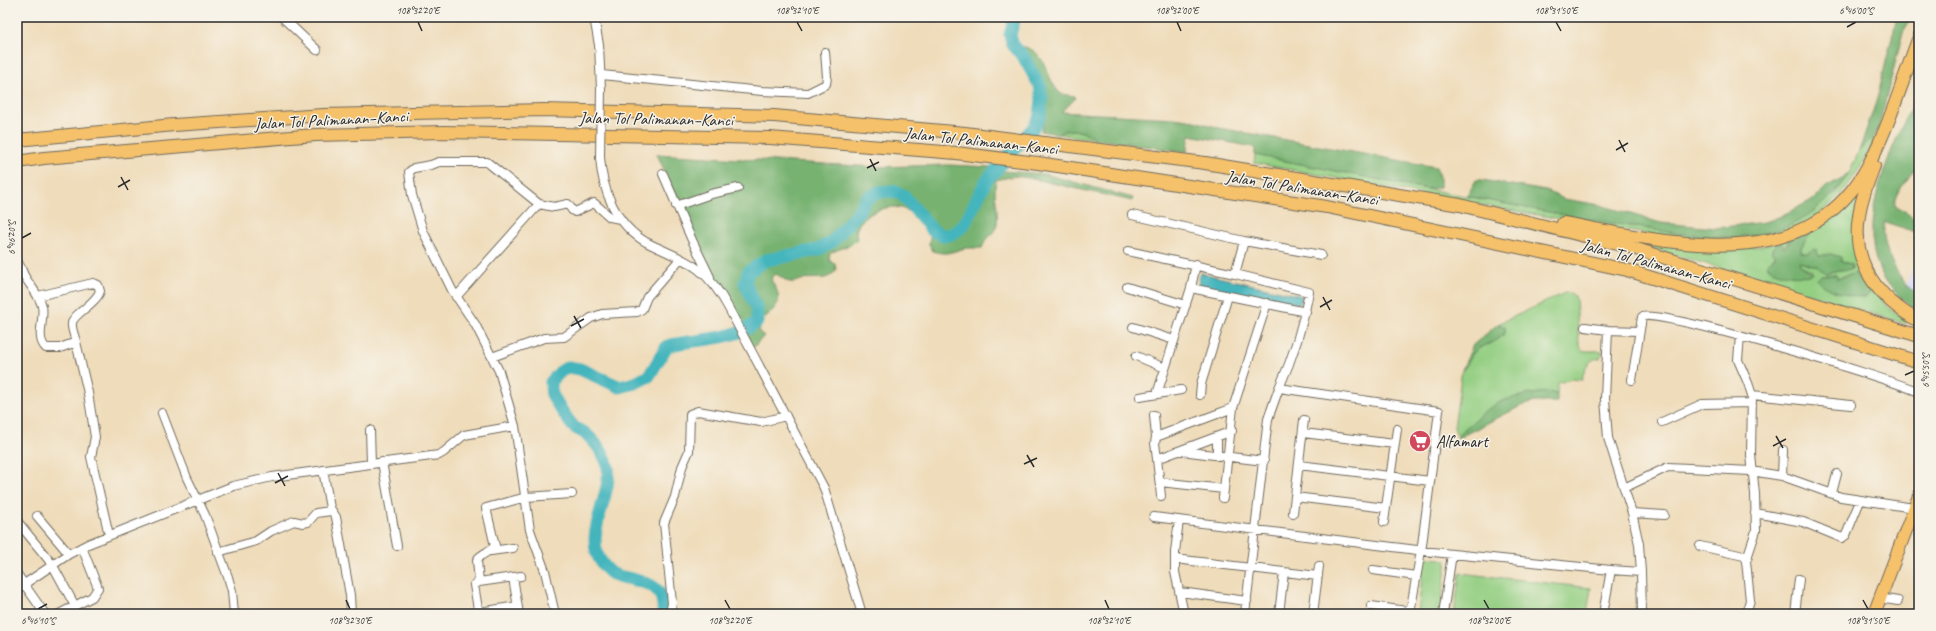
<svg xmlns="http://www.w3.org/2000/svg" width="1936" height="631" font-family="Caveat,sans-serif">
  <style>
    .built { fill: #d8d7f8 }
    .green { fill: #94cf83; stroke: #607d57 }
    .forest { fill: #77b271; stroke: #516e4e }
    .water { fill: #45b5bd; stroke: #387074 }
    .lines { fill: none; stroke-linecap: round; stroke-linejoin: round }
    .river { stroke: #45b5bd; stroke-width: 13 }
    .minor-casing { stroke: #70695d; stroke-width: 10 }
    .highway-casing { stroke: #70695d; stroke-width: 14 }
    .minor { stroke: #fff; stroke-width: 8 }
    .highway { stroke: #f5c16b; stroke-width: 12 }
    .minor-bridge-casing { stroke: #70695d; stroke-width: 10; stroke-linecap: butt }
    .minor-bridge { stroke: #fff; stroke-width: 8 }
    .ticks { fill: none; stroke: #2b2b2b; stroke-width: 1.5 }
    .labels { text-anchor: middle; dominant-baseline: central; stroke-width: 3; stroke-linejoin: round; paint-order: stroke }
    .street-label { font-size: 17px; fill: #2b2b2b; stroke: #f7f3e8 }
    .poi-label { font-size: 17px; fill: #2b2b2b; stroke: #f7f3e8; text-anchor: start }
    .neatline { fill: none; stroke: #2b2b2b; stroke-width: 1.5 }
    .ticks-label { font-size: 10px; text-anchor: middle; fill: #2b2b2b }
  </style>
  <rect width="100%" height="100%" fill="#f7f3e8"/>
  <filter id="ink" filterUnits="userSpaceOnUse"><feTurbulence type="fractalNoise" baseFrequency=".025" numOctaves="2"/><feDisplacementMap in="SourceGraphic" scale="8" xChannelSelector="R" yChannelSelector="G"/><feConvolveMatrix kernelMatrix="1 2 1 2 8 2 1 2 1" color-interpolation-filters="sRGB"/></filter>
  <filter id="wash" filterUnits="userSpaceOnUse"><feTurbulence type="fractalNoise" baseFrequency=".012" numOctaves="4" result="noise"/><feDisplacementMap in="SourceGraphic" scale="16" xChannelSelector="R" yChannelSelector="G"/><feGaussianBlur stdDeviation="0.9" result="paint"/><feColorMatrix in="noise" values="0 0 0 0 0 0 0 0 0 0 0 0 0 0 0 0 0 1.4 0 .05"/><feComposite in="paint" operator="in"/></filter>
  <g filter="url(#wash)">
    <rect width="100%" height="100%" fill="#efdcba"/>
    <path class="built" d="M1919,253V296L1906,285Z"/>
    <path class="green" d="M1879,126C1865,167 1838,209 1796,227C1730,256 1609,227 1538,215C1443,199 1349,180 1254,163L1255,155L1261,156L1416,187L1588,219L1680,234L1709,237H1737L1771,232L1834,194L1849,174L1859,151L1872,137Z
      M1074,130L1086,133L1095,139L1058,134L1064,131Z
      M1865,176L1859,199L1863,276L1871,289L1859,282L1856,275H1845L1838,279L1836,275H1821L1826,287L1845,294L1866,297L1872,290L1889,308L1907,320L1906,324L1781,285L1628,242L1624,239L1737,249L1769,245L1794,236L1770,260L1767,266C1774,274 1803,278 1813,274L1811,270L1800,265L1799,261L1816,266L1826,273L1839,270L1852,269L1851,264L1842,262L1831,254L1819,256L1811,251L1809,253H1804L1800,251C1802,243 1808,238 1810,229Z
      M1567,292L1575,296L1576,300L1579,343L1582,350L1585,351H1603L1600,358C1587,359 1584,369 1582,380L1571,379L1558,383L1557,394H1532L1500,402L1457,435L1454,428L1462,370C1469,365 1469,357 1475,351C1484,344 1495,345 1505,333V327L1498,324Z
      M1424,557L1447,560L1440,614H1418Z
      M1460,573L1591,588L1587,614H1454Z"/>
    <path class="forest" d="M1897,17H1912L1903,32L1879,126L1872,137L1859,151L1876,102Z
      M1020,46C1049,50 1043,77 1061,94L1074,96L1075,99L1061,112L1174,118L1195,121L1219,128L1436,167L1440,176V187L1430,189L1416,187L1255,155V149L1253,147L1190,135L1187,152L1095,139L1086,133L1074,130L1064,131L1058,134L1041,131C1054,97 1042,73 1020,46Z
      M1919,88V164L1901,188L1894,203L1898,209L1905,210L1919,225V233L1885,222C1878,244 1900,284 1919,296V311C1830,257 1889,159 1919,88Z
      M657,154L876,167L948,165L992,167L983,180L962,223L953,230L945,232C924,223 918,195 896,188C863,179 851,223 830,239C812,253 787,250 766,256C759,259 751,265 745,270L742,283L753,310V320L748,325H743L722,288L706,266Z
      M1001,171L1044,174L1133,198L1132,201L1029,178L1015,176L996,180C993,195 999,210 997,224C995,234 986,237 982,248C977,248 971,248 966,248C952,251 948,256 933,251L929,244L931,233C935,235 939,237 943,238C972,245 979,181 1001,171Z
      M1849,174C1830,200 1803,225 1770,232C1722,243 1673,233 1625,225C1572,217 1519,207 1467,196L1476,180H1482L1546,191L1564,199L1600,205L1661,223L1716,228L1765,222L1777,218L1814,199L1826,187Z
      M893,194L902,198L913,212C907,211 901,207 895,207C878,207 851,220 857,239L852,244L830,253L829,260L835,264L836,270C828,282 818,277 805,279C800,280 795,283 790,282C785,281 781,276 776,274L772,277L771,280C783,297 780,306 764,318C763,323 759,327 759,332L764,336L752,349L746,337L760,323V308L748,283L751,274L767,263L819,253L835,244L861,214L868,201L880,195Z
      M1810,229L1808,237L1801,247V252L1808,254L1814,249L1817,251L1819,256L1831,254L1841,257V262L1851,264L1852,269L1839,270L1826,273L1816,266L1799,261L1800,265L1813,273L1811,275C1799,277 1779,275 1769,268L1767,262L1775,257L1772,253V248L1781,243L1784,248L1794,236Z
      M1855,273L1859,281L1872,290L1866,297C1852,298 1827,291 1817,280L1821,275H1836L1838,279Z
      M1498,324L1505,327V333C1494,345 1484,343 1475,351C1469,357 1469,365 1462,370L1473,345Z
      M1548,392L1557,394V402H1535L1521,406L1458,438L1457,435C1468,427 1477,417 1488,409C1505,397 1528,394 1548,392Z"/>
    <path class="water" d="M1200,273L1302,296L1300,304L1198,285Z"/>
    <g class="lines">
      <path class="river" d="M663,614C667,578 635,583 613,574C609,572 605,567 602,563C582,537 612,496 608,468C606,455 595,442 585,433C582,431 577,430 574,427C568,421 556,402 552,394C551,391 551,386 551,382L560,372L568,367L580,369L620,387L635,383L649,376L667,346C697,338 731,342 757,322V309L745,283L748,272L766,260L818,250L833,241L858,212L866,199L879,192L893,191L903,195L933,231L945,236L954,233L964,225L986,181L1034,127L1040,116L1042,99L1040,86L1023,56L1013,45L1010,35L1015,17"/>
    </g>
  </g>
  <g filter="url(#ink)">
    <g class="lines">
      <g class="minor-casing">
        <path id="minor" d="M282,17L317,50
          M594,17L599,45L601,89
          M602,75L762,91L808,93L826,84L827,77L825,52
          M600,157C602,190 616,225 646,242C663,251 682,257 698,269C711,279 720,292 728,307L824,488L862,614
          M663,174L691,238L710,277
          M676,206L711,194L738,188
          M1132,215L1244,241L1235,274L1309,292C1303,326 1293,357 1279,388L1439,411L1422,545L1411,607L1407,611L1371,606
          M1244,241L1321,255
          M1128,251L1235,274
          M17,261C21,266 22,272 25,277C31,287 39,295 42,306C45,319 35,338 46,348H60L76,342C75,337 71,328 72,323C73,314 96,304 100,291L98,285L93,283L38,296
          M1127,287L1186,305
          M1191,288L1306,312
          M456,297L539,204
          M1133,327L1174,340
          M1585,327L1608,330L1605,399L1608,438L1632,513L1639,544L1641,572
          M1608,330L1639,331
          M1740,336L1738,360L1748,383L1752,395L1751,455L1755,494L1756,531L1746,561L1750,600L1746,614
          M76,342L88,393L95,437L91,457L109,535
          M1136,356L1165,368
          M492,357L544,338L564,337L591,318L602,314L637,312L642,309L647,297L680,259
          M1632,380L1642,317C1655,307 1891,379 1919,392
          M1157,394L1191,288L1196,264
          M1200,395L1201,384L1228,296
          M1752,395L1851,405
          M1140,397L1181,390
          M162,413L187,478L205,515L228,577L232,591L234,614
          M1154,415L1156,437L1233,408
          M1662,422L1702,404L1751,403
          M370,430L371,463
          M1303,433L1395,444
          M1156,437L1155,443L1157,459
          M1217,437V456
          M1181,451L1264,461
          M382,462L397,546
          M1299,465L1430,481
          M323,470L330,508L336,517L350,595L351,614
          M1782,476L1783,450
          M1160,482L1224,489
          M1624,488L1668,467L1751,471L1782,476L1841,497L1914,508
          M1832,493L1837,474
          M1161,496L1157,459L1232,431
          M1295,497L1386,508
          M1223,498L1233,408L1267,303
          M1293,513L1304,420
          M1632,513L1664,515
          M1755,513L1803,522L1842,538L1846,535L1860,501
          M37,516L69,554
          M1154,517L1433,552L1611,570L1641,572L1642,614
          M1179,520L1175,552V572L1184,614
          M17,521L52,564L75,606
          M1384,522L1397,429
          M1700,546L1748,557
          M491,551L513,548
          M218,552L256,541L271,531L294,521L303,523L308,522L316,513L331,511
          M1175,559L1318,576
          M1373,570L1416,576
          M17,574L45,614
          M513,577L519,614
          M479,582L521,576
          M17,589L69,554L88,544L233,486L272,477L439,455L444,452L464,435L515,426
          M1180,592L1247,601
          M1879,598L1898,601
          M517,606L480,612L478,609L474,585L479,582L477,560C481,553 489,553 495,546L486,508L526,497L572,494
          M59,614L92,597L98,588L82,547
          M555,614L545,571L530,530L515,426L499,371L475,324L452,290L423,231L412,195L409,172L414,168L431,165L439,162H487L539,204L554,207L568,204L572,210L575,212L594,203L610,217L620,219
          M670,614L672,603L664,523L675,497L682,467L689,451L690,414L698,411L761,422L786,416
          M1245,614L1268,419L1279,388
          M1279,614L1284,572
          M1313,614L1319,566
          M1443,614L1452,554
          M1603,614L1611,570
          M1795,614L1799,579"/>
      </g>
      <g class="highway-casing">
        <path id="highway" d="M17,140L174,125L323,115L543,110L774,116L965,133L1205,163L1460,205L1633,248L1919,336
          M17,162L44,158L315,135L444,132L770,138L956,153L1038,163L1327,207L1627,270L1919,362
          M1874,166C1868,182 1861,198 1859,216C1851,264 1879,299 1919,321
          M1563,223C1666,241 1807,282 1869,164C1890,124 1903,79 1919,37
          M1874,614L1919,496"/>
      </g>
      <use href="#minor" class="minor"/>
      <use href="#highway" class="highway"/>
      <g class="minor-bridge-casing">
        <path id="minor-bridge" d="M600,157L601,89"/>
      </g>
      <use href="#minor-bridge" class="minor-bridge"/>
    </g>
  </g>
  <path class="ticks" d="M418,22L422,31M797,22L802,31M1177,22L1181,31M1556,22L1561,31M1847,27L1856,22M1619,140L1625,152M1616,150L1628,143M870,159L876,171M867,168L879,162M121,177L128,190M118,187L130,180M22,238L31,233M1323,297L1330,310M1320,307L1332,300M574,316L581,328M571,326L584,319M1905,375L1914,371M1776,436L1783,448M1773,446L1786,439M1027,455L1034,467M1024,464L1037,458M278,473L285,486M275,483L288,476M346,600L350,609M725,600L730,609M1105,600L1109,609M1484,600L1489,609M1863,600L1868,609M38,609L47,604"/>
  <defs>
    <g id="supermarket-disc" transform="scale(1.15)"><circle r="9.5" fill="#d1495b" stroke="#f7f3e8"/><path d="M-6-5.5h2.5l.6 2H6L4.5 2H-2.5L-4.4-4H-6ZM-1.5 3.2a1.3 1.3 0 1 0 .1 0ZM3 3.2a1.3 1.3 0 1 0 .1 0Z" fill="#fff"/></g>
  </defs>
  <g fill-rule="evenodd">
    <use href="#supermarket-disc" x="1420" y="441"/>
  </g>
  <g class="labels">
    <g class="street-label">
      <text transform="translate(656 119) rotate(1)">Jalan Tol Palimanan–Kanci</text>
      <text transform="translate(331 120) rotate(-3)">Jalan Tol Palimanan–Kanci</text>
      <text transform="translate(981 141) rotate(6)">Jalan Tol Palimanan–Kanci</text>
      <text transform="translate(1302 188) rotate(9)">Jalan Tol Palimanan–Kanci</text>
      <text transform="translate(1656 264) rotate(15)">Jalan Tol Palimanan–Kanci</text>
    </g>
    <g class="poi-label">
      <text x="1436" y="441">Alfamart</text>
    </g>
  </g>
  <rect width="1936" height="631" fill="none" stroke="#f7f3e8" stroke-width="44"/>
  <rect x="22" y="22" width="1892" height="587" class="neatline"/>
  <g class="ticks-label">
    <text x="418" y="14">108°32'20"E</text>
    <text x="797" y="14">108°32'10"E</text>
    <text x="1177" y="14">108°32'00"E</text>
    <text x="1556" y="14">108°31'50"E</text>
    <text x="1856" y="14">6°46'00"S</text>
    <text transform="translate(11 238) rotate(-90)" y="4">6°46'20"S</text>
    <text transform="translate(1925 371) rotate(-90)" y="4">6°45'50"S</text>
    <text x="38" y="624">6°46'10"S</text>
    <text x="350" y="624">108°32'30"E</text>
    <text x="730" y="624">108°32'20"E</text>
    <text x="1109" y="624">108°32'10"E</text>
    <text x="1489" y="624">108°32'00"E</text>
    <text x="1868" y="624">108°31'50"E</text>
  </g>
</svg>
